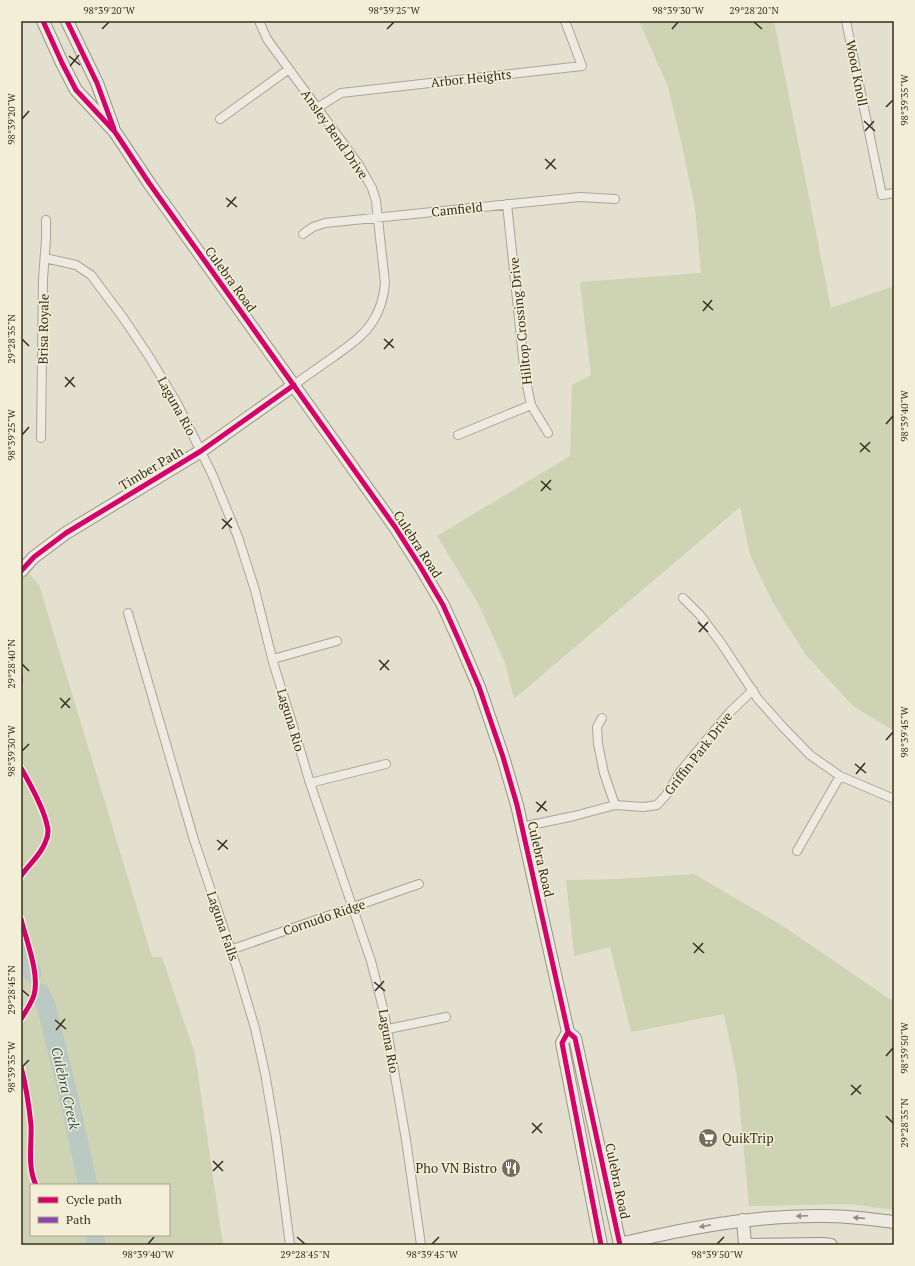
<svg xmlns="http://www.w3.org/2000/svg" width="915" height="1266" font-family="'PT Serif',serif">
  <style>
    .green { fill: #ced3b4; fill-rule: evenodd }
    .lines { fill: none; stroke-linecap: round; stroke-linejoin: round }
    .river { stroke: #bac9c2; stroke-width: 19 }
    .street-casing { stroke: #a9a598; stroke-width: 10 }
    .secondary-casing { stroke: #989488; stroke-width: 14 }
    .street { stroke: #eceae1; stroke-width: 8 }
    .secondary { stroke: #eceae1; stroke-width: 12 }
    .quiet { stroke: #8e44ad; stroke-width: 4; stroke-dasharray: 8 4; stroke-linecap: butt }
    .cycleway-casing { stroke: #f3efd7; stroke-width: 8 }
    .cycleway { stroke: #d6006c; stroke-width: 5 }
    .oneway { fill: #928c81 }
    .ticks { fill: none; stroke: #372f21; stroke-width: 1.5 }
    .labels { text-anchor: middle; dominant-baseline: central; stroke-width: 3; stroke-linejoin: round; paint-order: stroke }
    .street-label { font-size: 13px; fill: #372f21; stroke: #f3efd7 }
    .poi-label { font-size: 13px; fill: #372f21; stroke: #f3efd7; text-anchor: start }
    .water-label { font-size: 14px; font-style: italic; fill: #325255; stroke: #f3efd7 }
    .neatline { fill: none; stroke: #372f21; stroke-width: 1.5 }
    .ticks-label { font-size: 10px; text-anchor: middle; fill: #372f21 }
  </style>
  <rect width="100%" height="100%" fill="#e3e0d0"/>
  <path class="green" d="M639,21H774L831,308L894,286V731L853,706L805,654L773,603L750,555L740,507L514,699L505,663L478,603L437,536L570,456L572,385L591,375L580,282L701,273L695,208L681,141L668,87Z
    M21,564L39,585L152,957H162L195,1054L223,1245H21ZM31,1185H169V1235H31Z
    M694,874L783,926L894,1002V1210L851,1204L749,1206L737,1077L724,1014L631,1032L610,947L574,956L566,880L619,879Z"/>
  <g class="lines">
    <path class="river" d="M21,948L32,973
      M40,993L46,1005L69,1098L88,1185
      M95,1235L96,1245"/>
    <g class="street-casing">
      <path id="street" d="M259,21L267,39L359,165L372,188L376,201L385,283C384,296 380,310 373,321C363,337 347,347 332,358C319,367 306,376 294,385
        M846,21L882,195L894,193
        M317,108L341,93L582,66L565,21
        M220,119L289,69
        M507,204L525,376L531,405L548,433
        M303,234L313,227L325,223L580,197L615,199
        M45,258L76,265L91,275L124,319L150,358L177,403L213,476L238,537L255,590L273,662L293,726L310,783L371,961L384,1012L406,1140L421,1245
        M458,435L531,405
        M41,438L43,279L46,239V220
        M683,598L700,615L721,643L758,699L782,726L810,755L840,776L894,799
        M128,613L194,840L237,968L255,1028L265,1073L276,1138L290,1245
        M273,659L337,641
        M602,718L597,727L598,744L604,773L615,805
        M310,783L386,764
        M522,827L574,816L615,805L644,807L657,805L667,794L680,772L729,713L753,690
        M797,851L840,776
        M230,950L419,884
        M388,1029L446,1017"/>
    </g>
    <g class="secondary-casing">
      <path id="secondary" d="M43,21L62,63L76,90L115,132L149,183L395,527L420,566L443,605L461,645L479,687L503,757L517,805L568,1032L575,1038L620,1245
        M67,21L97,83L113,127
        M21,571L34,557L66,533L201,451L294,385
        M568,1032L562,1043L601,1245
        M743,1220L745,1245
        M620,1244C687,1228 755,1215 824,1216C848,1216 871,1219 894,1222
        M745,1245L823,1244L831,1245"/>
    </g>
    <use href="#street" class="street"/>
    <use href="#secondary" class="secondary"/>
    <path class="quiet" d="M21,675V683"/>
    <g class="cycleway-casing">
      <path id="cycleway" d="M43,21L62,63L76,90L115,132L149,183L395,527L420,566L443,605L461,645L479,687L503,757L517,805L568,1032L575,1038L620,1245
        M67,21L97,83L114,129
        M21,571L34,557L66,533L201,451L294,385
        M21,768C29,782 44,809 47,825C49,831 48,837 45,843C40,856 29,864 21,876
        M21,919C26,940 40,974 34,995C31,1004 26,1011 21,1019
        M568,1032L562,1043L601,1245
        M21,1067C26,1086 29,1105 31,1125C32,1144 27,1167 36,1185"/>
    </g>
    <use href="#cycleway" class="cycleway"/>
  </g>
  <defs><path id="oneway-solid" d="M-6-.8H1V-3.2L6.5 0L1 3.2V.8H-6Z"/></defs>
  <g class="oneway">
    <use href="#oneway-solid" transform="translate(802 1216) rotate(178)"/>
    <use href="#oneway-solid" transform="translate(859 1218) rotate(-175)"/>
    <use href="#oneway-solid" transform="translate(705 1226) rotate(169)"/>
  </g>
  <path class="ticks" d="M754,22L762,29M102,29L109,22M387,29L394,22M672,29L678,22M69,56L80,65M70,66L79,55M886,107L893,100M22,119L29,111M864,121L875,131M865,131L874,121M545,159L556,169M546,169L555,159M226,198L237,207M227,207L236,197M703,301L713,310M703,311L712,300M22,339L29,346M384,339L394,348M384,349L393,339M65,377L75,387M65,387L74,377M886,424L893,416M22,435L29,427M860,443L870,452M860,452L870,442M541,481L551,490M541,491L551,480M222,519L232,528M222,529L232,518M698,622L708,632M699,632L708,622M379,660L389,670M22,664L29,671M380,670L389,660M60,698L70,708M61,708L70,698M886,740L893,732M22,751L29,744M855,764L866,773M856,774L865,763M536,802L547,811M537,812L546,801M217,840L228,849M218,850L227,840M693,943L704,953M694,953L703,943M374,982L385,991M22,990L29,996M375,991L384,981M55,1020L66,1029M56,1030L65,1019M886,1056L893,1048M22,1067L29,1060M851,1085L861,1094M851,1095L861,1085M886,1116L893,1123M532,1123L542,1133M532,1133L542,1123M213,1161L223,1171M213,1171L223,1161M297,1237L305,1244M148,1244L154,1237M432,1244L439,1237M717,1244L724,1237"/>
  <defs>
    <g id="supermarket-disc" transform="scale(1)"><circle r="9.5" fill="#736d5e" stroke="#f3efd7"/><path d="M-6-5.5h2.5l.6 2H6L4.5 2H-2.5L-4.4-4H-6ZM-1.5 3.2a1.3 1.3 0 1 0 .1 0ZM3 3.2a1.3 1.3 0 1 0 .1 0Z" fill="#fff"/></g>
    <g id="restaurant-disc" transform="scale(1)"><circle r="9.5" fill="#736d5e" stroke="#f3efd7"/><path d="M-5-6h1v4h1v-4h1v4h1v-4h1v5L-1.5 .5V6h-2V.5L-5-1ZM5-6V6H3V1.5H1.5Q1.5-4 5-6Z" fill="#fff"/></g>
  </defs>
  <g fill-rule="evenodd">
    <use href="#supermarket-disc" x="708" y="1138"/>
    <use href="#restaurant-disc" x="511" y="1168"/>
  </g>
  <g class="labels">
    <g class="street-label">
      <text transform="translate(857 73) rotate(79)">Wood Knoll</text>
      <text transform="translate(471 78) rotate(-6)">Arbor Heights</text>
      <text transform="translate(335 134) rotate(55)">Ansley Bend Drive</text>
      <text transform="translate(457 209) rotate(-6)">Camfield</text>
      <text transform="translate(231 279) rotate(54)">Culebra Road</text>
      <text transform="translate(520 321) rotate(-96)">Hilltop Crossing Drive</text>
      <text transform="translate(43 329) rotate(-89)">Brisa Royale</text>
      <text transform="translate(177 406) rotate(61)">Laguna Rio</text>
      <text transform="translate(151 468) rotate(-31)">Timber Path</text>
      <text transform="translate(418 544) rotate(57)">Culebra Road</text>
      <text transform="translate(291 720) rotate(73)">Laguna Rio</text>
      <text transform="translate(698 753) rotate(-52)">Griffin Park Drive</text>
      <text transform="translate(541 859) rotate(77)">Culebra Road</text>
      <text transform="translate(324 917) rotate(-19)">Cornudo Ridge</text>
      <text transform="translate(223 926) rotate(71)">Laguna Falls</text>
      <text transform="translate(389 1041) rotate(80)">Laguna Rio</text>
      <text transform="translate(618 1181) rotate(78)">Culebra Road</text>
    </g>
    <g class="poi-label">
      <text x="722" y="1138">QuikTrip</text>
      <text x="497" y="1168" text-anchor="end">Pho VN Bistro</text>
    </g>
    <g class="water-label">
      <text transform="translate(66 1088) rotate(77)">Culebra Creek</text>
    </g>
  </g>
  <rect width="915" height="1266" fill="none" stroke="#f3efd7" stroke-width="44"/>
  <rect x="30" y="1184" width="140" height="52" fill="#f3efd7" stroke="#a8a28e"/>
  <rect x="38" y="1197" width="20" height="6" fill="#d6006c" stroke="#a8a28e"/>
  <text x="66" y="1204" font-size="12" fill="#372f21">Cycle path</text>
  <rect x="38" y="1217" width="20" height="6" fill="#8e44ad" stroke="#a8a28e"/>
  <text x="66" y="1224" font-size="12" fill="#372f21">Path</text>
  <rect x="22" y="22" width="871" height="1222" class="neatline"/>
  <g class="ticks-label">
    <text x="109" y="14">98°39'20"W</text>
    <text x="394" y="14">98°39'25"W</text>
    <text x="678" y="14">98°39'30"W</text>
    <text x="754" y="14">29°28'20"N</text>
    <text transform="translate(904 100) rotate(-90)" y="4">98°39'35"W</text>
    <text transform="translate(11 119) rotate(-90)" y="4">98°39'20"W</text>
    <text transform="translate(11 339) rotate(-90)" y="4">29°28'35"N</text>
    <text transform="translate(904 416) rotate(-90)" y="4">98°39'40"W</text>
    <text transform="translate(11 435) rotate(-90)" y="4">98°39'25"W</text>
    <text transform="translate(11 664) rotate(-90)" y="4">29°28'40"N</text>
    <text transform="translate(904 732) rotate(-90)" y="4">98°39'45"W</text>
    <text transform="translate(11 751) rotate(-90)" y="4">98°39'30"W</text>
    <text transform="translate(11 990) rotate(-90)" y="4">29°28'45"N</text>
    <text transform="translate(904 1048) rotate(-90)" y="4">98°39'50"W</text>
    <text transform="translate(11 1067) rotate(-90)" y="4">98°39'35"W</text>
    <text transform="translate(904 1123) rotate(-90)" y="4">29°28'35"N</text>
    <text x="148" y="1258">98°39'40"W</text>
    <text x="305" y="1258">29°28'45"N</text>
    <text x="432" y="1258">98°39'45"W</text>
    <text x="717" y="1258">98°39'50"W</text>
  </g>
</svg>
